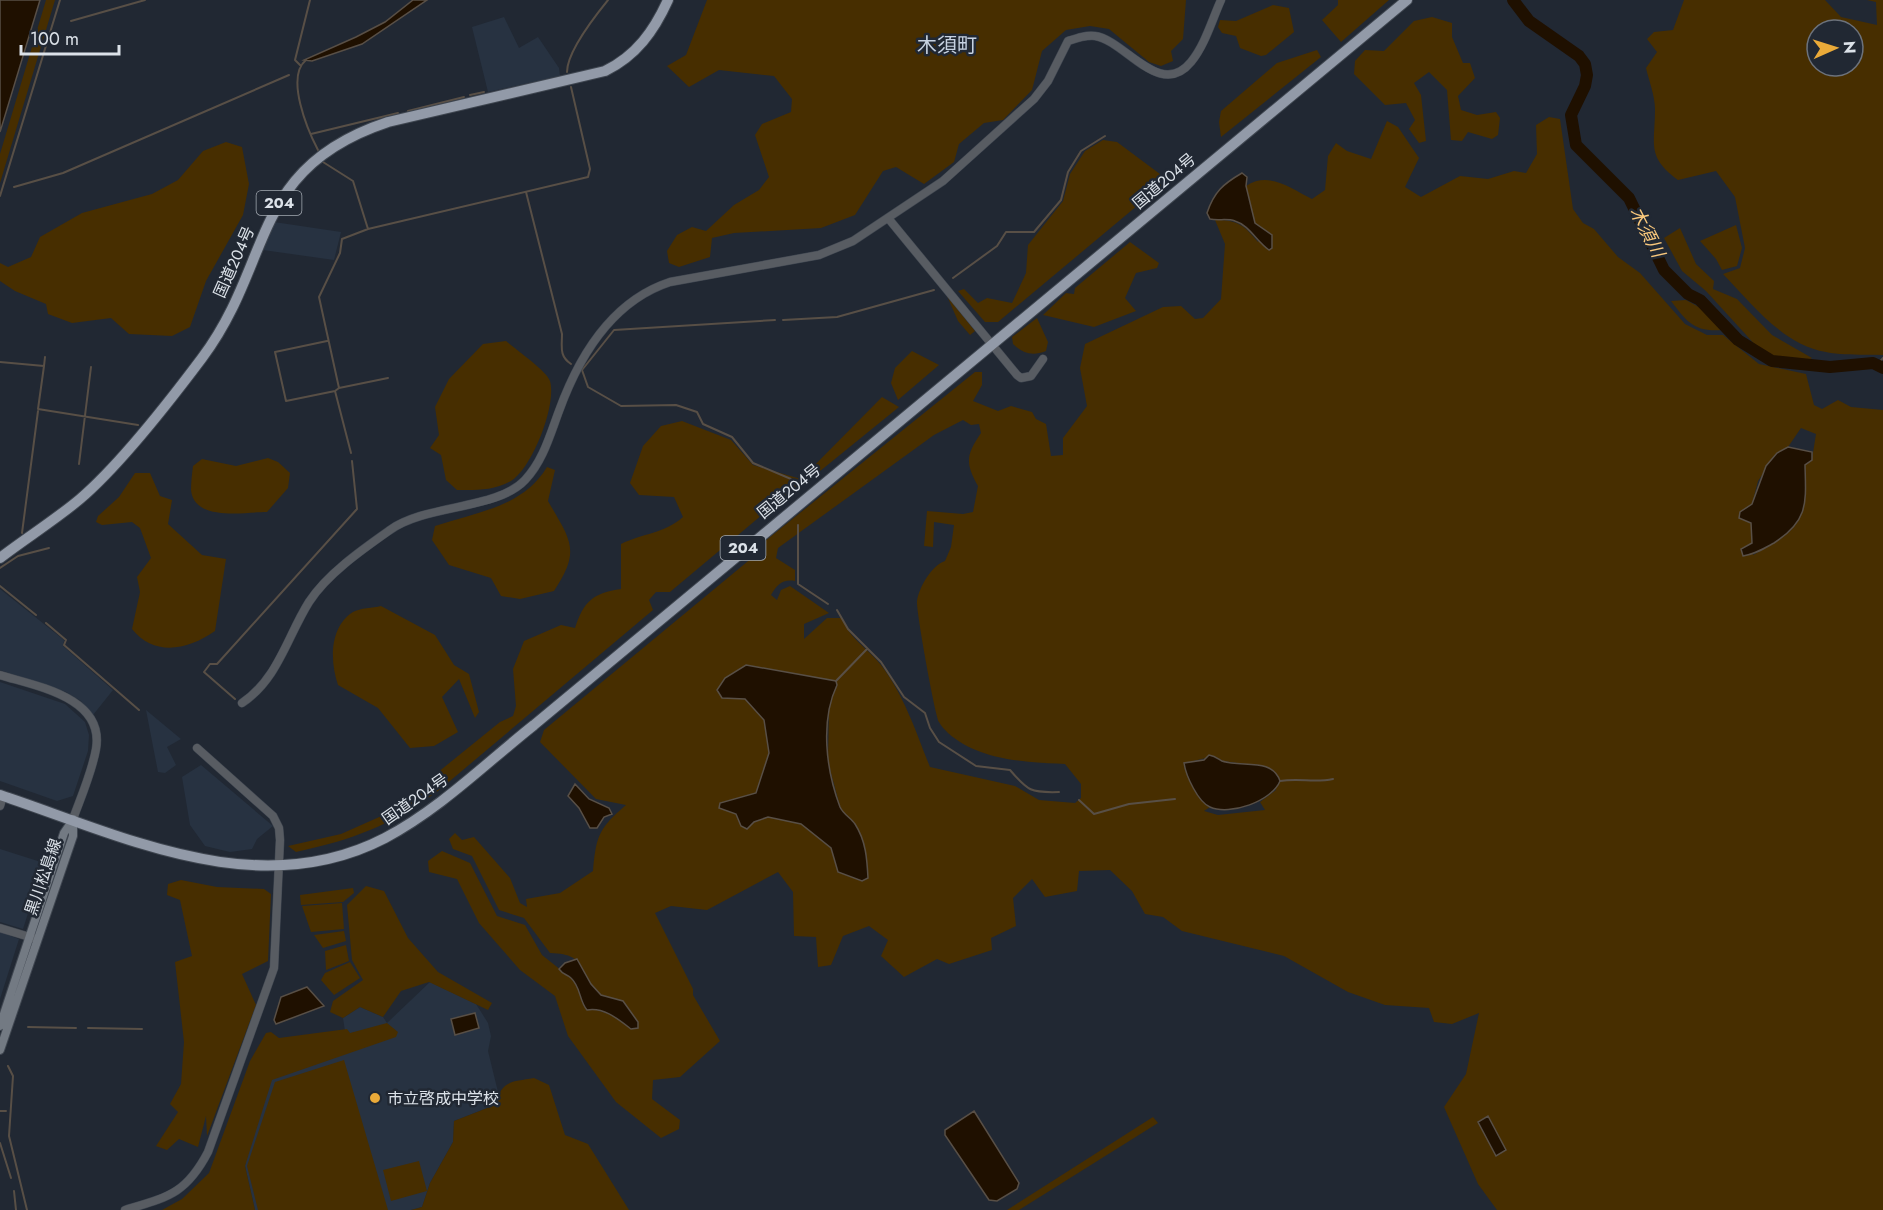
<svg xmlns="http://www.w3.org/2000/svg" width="1883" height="1210" font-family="Jost,'Noto Sans JP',sans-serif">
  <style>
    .built { fill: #273241 }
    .green { fill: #472e00; fill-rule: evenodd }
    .water { fill: #1f1000; stroke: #584f46; stroke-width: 1.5 }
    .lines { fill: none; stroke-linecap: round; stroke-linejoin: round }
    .stream { stroke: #584f46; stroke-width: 2 }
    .river { stroke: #1f1000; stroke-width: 12 }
    .tertiary-casing { stroke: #3f4650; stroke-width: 9 }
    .secondary-casing { stroke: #3f4650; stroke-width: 10 }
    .trunk-casing { stroke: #3f4650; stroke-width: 12 }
    .tertiary { stroke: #585c62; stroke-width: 8 }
    .secondary { stroke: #737a83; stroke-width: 8 }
    .trunk { stroke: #929aa8; stroke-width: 10 }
    .poi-dot { fill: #eaaa39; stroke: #212833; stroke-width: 2 }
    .labels { text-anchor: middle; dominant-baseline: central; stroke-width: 5; stroke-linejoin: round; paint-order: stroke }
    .shield { fill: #212833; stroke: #a4aab2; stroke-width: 1.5 }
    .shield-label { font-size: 15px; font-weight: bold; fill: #dce2e9 }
    .street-label { font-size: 16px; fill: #dce2e9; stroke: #212833 }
    .poi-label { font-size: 16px; fill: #dce2e9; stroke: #212833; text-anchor: start }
    .water-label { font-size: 18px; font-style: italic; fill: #f9c87c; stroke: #212833 }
    .quarter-label { font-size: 20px; fill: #c7d2e1; stroke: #212833 }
  </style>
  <rect width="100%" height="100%" fill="#212833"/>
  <path class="built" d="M504,17L519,48L538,37L559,68L560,76L488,92L472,27Z
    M274,222L341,232L334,260L263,250Z
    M0,589L64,640L63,646L113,690L93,715L81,701L66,692L0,670Z
    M0,682L65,704L85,722L89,735L88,751L73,796L57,801L0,781Z
    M146,710L181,739L167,747L176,765L165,773L158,772Z
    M201,765L273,826L257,839L252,849L230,852L205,846L190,825L182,777Z
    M0,849L44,863L23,929L0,922Z
    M0,932L19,939L0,999Z
    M430,982L476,1004L488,1023L491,1036L488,1051L498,1092L495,1105L454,1121L453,1142L430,1183L422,1207L411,1210H255L245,1166L259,1061L345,1031L343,1018L360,1007L383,1017L387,1023Z"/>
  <path class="green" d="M46,0H55L0,183V154Z
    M707,0H1186L1183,39L1171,51L1173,61L1161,66L1149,62L1109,29L1090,26L1066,30L1042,51L1032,90L1003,120L984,123L959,144L954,162L924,184L896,167L883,171L855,215L821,228L734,233L712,238L710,257L679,267L669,263L667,251L677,235L692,227L706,231L734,205L759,190L769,177L755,135L762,124L791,112L792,99L774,76L719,70L689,87L667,66L686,55Z
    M1338,0H1389L1341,42L1322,20L1338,5Z
    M1684,0H1825L1841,17L1877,25L1876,2L1867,0H1883V355C1865,354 1844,356 1826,352C1783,345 1752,304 1723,274L1740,268L1745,248L1735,197L1716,171L1678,180C1646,156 1655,145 1655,109C1655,96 1649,81 1646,68L1657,52L1647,39L1654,32L1673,30ZM1817,30H1853V66H1817Z
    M1273,5L1289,8L1294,32L1266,55L1261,56L1240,48L1236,36L1222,33L1218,27L1220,20L1236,21Z
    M1432,17L1452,23V37L1463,63H1470L1475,78L1458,96L1461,110L1477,115L1496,112L1500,118L1498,135L1492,139L1468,132L1462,141L1451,140L1447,90L1429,72L1414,83L1421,95L1426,141L1419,143L1409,129L1415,120L1406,103L1385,105L1354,74L1355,61L1365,50L1384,51L1414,21Z
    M1317,50L1321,57L1221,137L1219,122L1221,111L1277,63Z
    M1549,117L1560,119L1573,209L1583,223L1594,229L1618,257L1640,273L1685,324L1707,335H1723L1759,364L1806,374L1814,405L1822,409L1838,400L1851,407L1883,410V1210H1497L1478,1184L1444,1107L1466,1074L1479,1013L1452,1024L1434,1022L1429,1008L1385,1005L1348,992L1284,956L1182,931L1163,917L1145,914L1132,891L1110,870L1079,871L1077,891L1045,897L1032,879L1013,898L1016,926L991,938L992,950L949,964L937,959L904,977L881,956L888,940L869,926L843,936L831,965L818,967L816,937L794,936L793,892L778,872L707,910L671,906L655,913L693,989V995L720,1041L680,1077L653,1080L652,1099L680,1120L679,1129L661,1138L616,1102L568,1036L555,996L520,970L479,923L457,879L429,872L428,861L442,851L470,863L497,916L525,925L542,955L571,978L593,1009L612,1015L631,1029L623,1001C616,999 606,998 600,994C575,976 592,954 550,953L524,918L499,910L472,856L453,849L449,839L455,833L462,840L474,837L510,878L520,903L527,907L526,899L560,893L593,871C596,836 599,828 626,805L596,799L540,742L544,730L753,557L754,550L975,372H982V385L973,401L998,411L1011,406L1032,412L1036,419L1046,424L1051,456L1063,455V438L1087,406L1080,368L1085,344L1163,307L1181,306L1195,319L1203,318L1221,299L1225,244L1215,220C1238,220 1244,225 1258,242L1263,231L1255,223L1246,186C1269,171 1290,188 1312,199L1325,190L1328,156L1336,143L1347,151L1371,159L1387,121L1398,127L1419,158L1405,187L1421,197L1460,176L1488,179L1514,171L1526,173L1537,154L1536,125ZM963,420L971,425L979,424L981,433C966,455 965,463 978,486L973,512L963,514L927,511L924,546L933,547L934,522L954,525L951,547L945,561C932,565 919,587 917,601C916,611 935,715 939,722C941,726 945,730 948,733C980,761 1025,762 1065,764L1081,784V798L1075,803L1039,800L1015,786L930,767C916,732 904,695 881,665C868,648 849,639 842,618H827L804,639V624L829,613L790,586L781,590L777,600L771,595C777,585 782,579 795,581V570L776,558L778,548L934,435ZM1801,428L1816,434L1812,459L1805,465C1807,519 1802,529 1753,555L1752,504L1758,481L1777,453L1788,447ZM746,665L836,681L837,685L829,703L828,762L841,810L855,825L838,872L831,848L801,824L768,817L741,826L736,814L720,803L756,793L769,753L764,720L745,699L722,697L718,690ZM1214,756L1223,761L1267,767L1276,790L1260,802L1265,810L1218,815L1204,811L1210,807L1202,801L1185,763Z
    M1103,140L1117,142L1168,180L998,322H985L958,291L964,289L978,303L987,298L1012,303L1026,273L1028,245L1063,201L1070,174L1085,151Z
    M226,142L242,147L249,184L243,215L206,281L190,327L172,336L129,334L111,318L72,323L48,314L46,304L15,291L0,281V263L8,267L31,257L40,237L82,213L152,194L178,180L203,151Z
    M1736,225L1742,248L1737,266L1722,270L1716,259L1700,241Z
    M1680,228L1696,264L1714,281L1713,289L1737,299L1772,335L1812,358L1808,360L1776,358L1758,348L1706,291L1682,271L1664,238Z
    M1130,242L1159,263L1157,268L1136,273L1125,298L1136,311L1094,327L1043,315L1066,293L1074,294L1075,288Z
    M947,296L975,331L970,335L958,321Z
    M1686,300L1704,310L1722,330C1694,332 1687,322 1671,301Z
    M1037,318L1048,342L1046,351C1033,356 1023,354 1013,344L1012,337Z
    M506,341C515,349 547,371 550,381C557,405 532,468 511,481C494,491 476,490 457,490L446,480L441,455L430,448L439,435L435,407L449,379L483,344Z
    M912,351L939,365L898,400L891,383L895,368Z
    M882,397L899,407L793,493H788L670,592H656L649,600L653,610L438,791C389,826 355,839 296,852L288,846L341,834L395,810L435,780L437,773L500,722L513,716L516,706L513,669L524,641L561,625L575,628C584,601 593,593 621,589V544C643,533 664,534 683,517L674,497L639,495L630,483L643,446L661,426L682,421L731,440L753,465L801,479Z
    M268,458L278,462L290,473L288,488L267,512C245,512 194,522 191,490C191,482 192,474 193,466L202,459L236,466Z
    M547,467L555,470L548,501C571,541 581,550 554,591L520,599L501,596L491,578L449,565L432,540L435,526C477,512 523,507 547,467Z
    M135,473H150L160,496L172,500L168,524L202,555L226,559L215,631C188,650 154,657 132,629L140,592L137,577L151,558L140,528L132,522L102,525L96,522L98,516L119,497Z
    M381,606L435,635L454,665L469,674L479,712L475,718L459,679L442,697L458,732L434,746L410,748L378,708L338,685C330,662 329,627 353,612C360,608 373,608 381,606Z
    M181,880L217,887L264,889L271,894L268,961L242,974L256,1005L207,1136L206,1116L198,1147L179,1139L167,1150L156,1146L178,1112L170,1104L181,1084L184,1042L175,962L192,956L180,900L167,895L168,884Z
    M366,886L384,891L408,938L438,972L492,1003L488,1010L429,982L401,991L383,1017L360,1007L343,1018L330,1012L333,1001L363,980L352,960L347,905Z
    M353,888L354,893L343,902L301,905L300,895Z
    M342,903L344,929L311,932L302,906Z
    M344,931L346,941L323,948L314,935Z
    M346,945L349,961L326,970L325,951Z
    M350,962L360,978L334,995L321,980L325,973Z
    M387,1023L398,1032L396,1037L272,1080L245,1166L255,1210H162L182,1199L209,1173L250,1061L266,1033L271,1032L279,1038L347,1029L350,1033Z
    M344,1060L388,1210H258L247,1166L275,1082Z
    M534,1078L549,1085L565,1135L588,1144L629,1210H411L422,1207L430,1183L453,1142L454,1121L495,1105C502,1080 511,1082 534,1078Z
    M1153,1117L1158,1123L1019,1210H1007Z
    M419,1161L427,1191L391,1201L383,1170Z"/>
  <path class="water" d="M0,0H40L0,132Z
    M413,0H427L362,44L312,61L304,60L356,37L385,22Z
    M1242,173L1247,177L1246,186L1255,223L1272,235V248L1269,250C1257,242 1249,225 1235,221C1227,218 1218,221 1210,219L1207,213C1214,192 1223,184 1242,173Z
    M1788,447L1812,452V460L1805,465C1806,503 1809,520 1774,543C1763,549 1755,554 1743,556L1741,549L1752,543L1751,523L1739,518L1740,512L1752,504L1766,466L1777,453Z
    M746,665L836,681L837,685C820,721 826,770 840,807C843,814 851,818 855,824C866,841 867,859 868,878L862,881L838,872L831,848L801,824L768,817L754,822L747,829L741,826L736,814L719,808L720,803L756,793L769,753L764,720L745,699L722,698L717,690L725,678Z
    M1209,755C1215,756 1217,758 1222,761C1241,768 1272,757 1280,781C1272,801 1230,816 1210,807C1198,802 1186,776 1184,763L1204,760Z
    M575,784L589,799L609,808L612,814L604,817L597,828H590L579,808L568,796Z
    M577,959L591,984L601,995L623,1001L638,1022V1028L631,1029C618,1019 604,1007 587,1010C579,1001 581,987 571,978C567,974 563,975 559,969L565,963Z
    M307,987L324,1006L276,1024L274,1020L281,997Z
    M475,1013L479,1028L455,1035L451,1019Z
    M974,1111L1019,1183L1017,1189L997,1201L989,1200L945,1135V1130Z
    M1488,1116L1506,1150L1496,1156L1478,1122Z"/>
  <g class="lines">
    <path class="stream" d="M71,21L145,0
      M306,60C285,77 308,131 318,150
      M300,65L295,60L310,0
      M567,72C567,51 595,16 608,0
      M470,95L484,92
      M408,111L464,97
      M311,134L398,113
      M323,162L353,181L368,229
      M14,187L63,173L289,75
      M526,192L562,334C562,347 559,356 571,364
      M0,196L60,0
      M953,278L997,246L1006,232H1034L1061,200L1068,172L1081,151L1105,136
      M775,320L614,330L582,370L588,387L621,406L676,405L697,412L703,424L732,437L753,463L791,479L795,484
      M783,320L837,317L934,290
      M327,341L275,352L286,401L335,391
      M0,362L44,366L38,409L138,425
      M1878,364L1883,358
      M44,366L45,357
      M339,388L388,378
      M351,453L335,391L339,388L319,297L340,253L342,239L368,229L588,177L590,169L571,87
      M79,464L91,367
      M798,525V584L828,604
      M22,533L38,411
      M0,568L18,556L49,548
      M0,586L36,615
      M837,610L848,629L881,662L904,697L925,713L930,728L939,742L976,766L1010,770C1028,791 1031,793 1059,792
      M46,623L66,640L64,645L139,710
      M836,681L867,649
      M235,699L204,672L210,664H217L357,509L352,461
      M1280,781C1300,778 1315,783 1333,779
      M1079,800L1094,814L1129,804L1175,799
      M28,1027L76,1028
      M88,1028L142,1029
      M8,1066L13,1076L9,1136L27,1210
      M0,1111H6
      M0,1143L11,1178
      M14,1191L16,1210"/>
    <path class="river" d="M1513,0L1529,21L1579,56L1585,64L1587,75L1585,86L1571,115L1576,145L1629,198L1664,270L1688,294L1700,300L1738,340L1772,361L1830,367L1873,363L1883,368"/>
    <g class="tertiary-casing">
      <path id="tertiary" d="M888,218L1017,375L1021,378L1031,376L1043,359
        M0,675C35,686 105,697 96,749C92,772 81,797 73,819
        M242,703C278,679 287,637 309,602C327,574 363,549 390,530C426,504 497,510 525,480C543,461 550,435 559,411C579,356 612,301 670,282L819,255L853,241L943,181L1034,99L1048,81L1068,41C1077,38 1085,35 1095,36C1125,40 1160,100 1191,62C1205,45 1212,20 1221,0
        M0,806L3,796
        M0,928L33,938
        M125,1210C168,1197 186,1194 208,1152L274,968L280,840L279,828L273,816L197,748"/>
    </g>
    <g class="secondary-casing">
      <path id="secondary" d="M0,1026L64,833L73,820
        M0,1050L73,836V819"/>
    </g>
    <g class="trunk-casing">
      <path id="trunk" d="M0,558C26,538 55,520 80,499C121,464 169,402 202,358C274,262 249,168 388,122L605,71C636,56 654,31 668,0
        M0,795C123,836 258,904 385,838C440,809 486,763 534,725L1407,0"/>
    </g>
    <use href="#tertiary" class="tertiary"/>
    <use href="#secondary" class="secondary"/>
    <use href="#trunk" class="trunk"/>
  </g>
  <circle class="poi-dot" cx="375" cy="1098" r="6"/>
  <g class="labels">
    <g class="shield">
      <rect x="256.5" y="191" width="45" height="24" rx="4.5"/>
      <rect x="720.5" y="536" width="45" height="24" rx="4.5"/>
    </g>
    <g class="shield-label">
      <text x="279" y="203">204</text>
      <text x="743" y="548">204</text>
    </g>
    <g class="street-label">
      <text transform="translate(1164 181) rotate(-40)">国道204号</text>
      <text transform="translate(234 262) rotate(-66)">国道204号</text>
      <text transform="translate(789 491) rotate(-39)">国道204号</text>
      <text transform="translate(415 799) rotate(-35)">国道204号</text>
      <text transform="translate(43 877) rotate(-71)">黒川松島線</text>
    </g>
    <g class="poi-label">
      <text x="387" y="1098">市立啓成中学校</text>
    </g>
    <g class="water-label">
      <text transform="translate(1647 232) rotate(63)">木須川</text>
    </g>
    <g class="quarter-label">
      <text x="947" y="45">木須町</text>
    </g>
  </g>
  <g transform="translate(1835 48) rotate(87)"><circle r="28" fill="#212833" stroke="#6c727c" stroke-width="1.5"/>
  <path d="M0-4.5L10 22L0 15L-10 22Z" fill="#eaaa39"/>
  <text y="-9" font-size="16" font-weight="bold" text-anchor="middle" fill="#dce2e9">N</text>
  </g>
  <path d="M21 45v9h98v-9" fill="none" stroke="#dce2e9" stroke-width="3"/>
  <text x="30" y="45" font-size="18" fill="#dce2e9" stroke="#212833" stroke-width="4.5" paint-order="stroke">100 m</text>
</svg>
